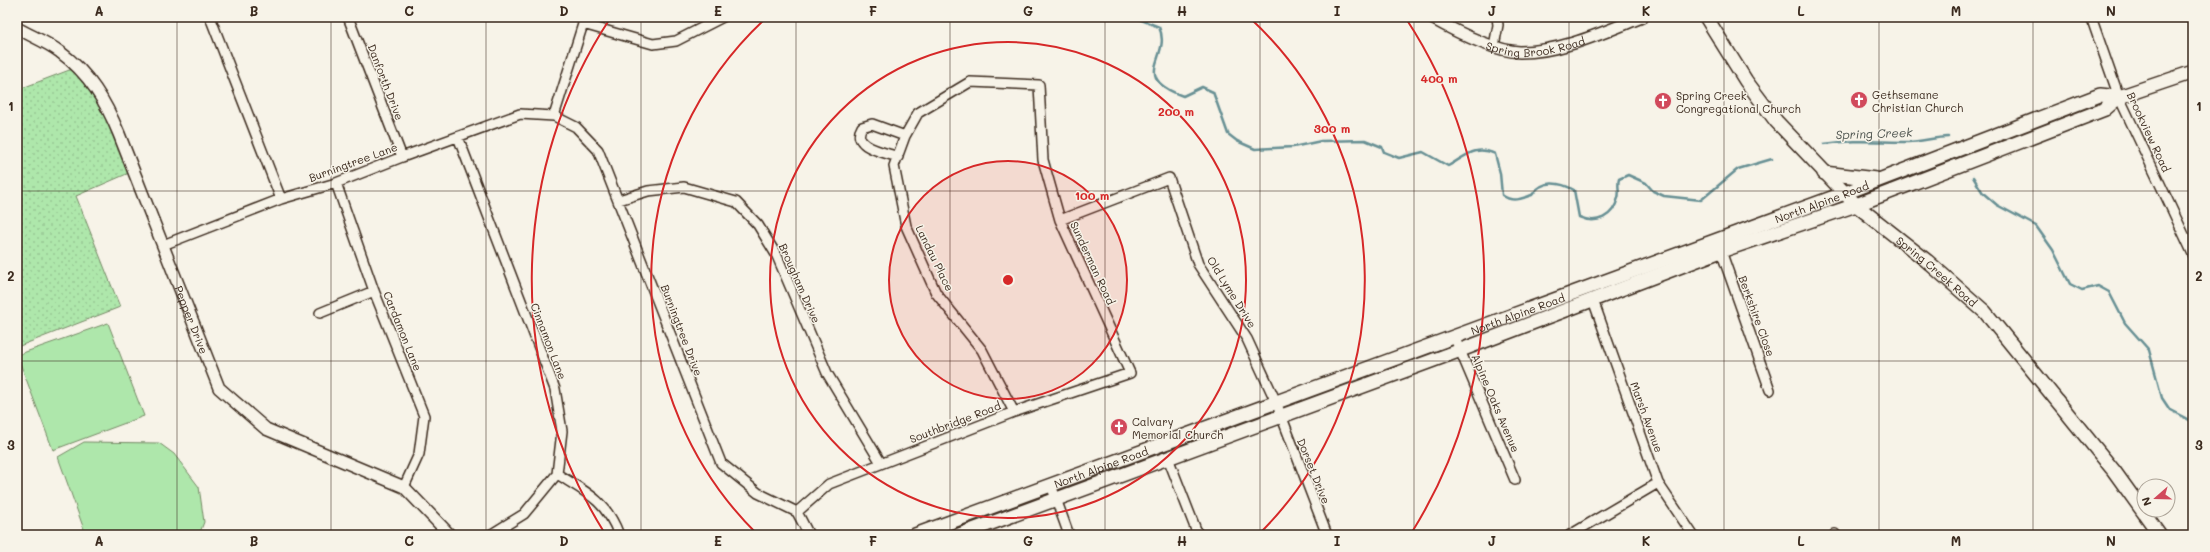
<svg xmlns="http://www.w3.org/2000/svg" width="2210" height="552" font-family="Mali,sans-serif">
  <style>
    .park { fill: url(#park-dots); stroke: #748864 }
    .garden { fill: #aee7ab; stroke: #748864 }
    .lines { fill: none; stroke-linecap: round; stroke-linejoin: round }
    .stream { stroke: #679094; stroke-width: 2.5 }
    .minor-casing { stroke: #3b2a1e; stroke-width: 12 }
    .tertiary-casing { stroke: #3b2a1e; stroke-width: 14 }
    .secondary-casing { stroke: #3b2a1e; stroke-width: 16 }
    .minor { stroke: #f7f3e8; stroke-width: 9 }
    .tertiary { stroke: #f7f3e8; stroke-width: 11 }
    .secondary { stroke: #f7f3e8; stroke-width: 13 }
    .grid { fill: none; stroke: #3b2a1e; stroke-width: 1; stroke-opacity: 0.55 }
    .ring { fill: none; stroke: #d62828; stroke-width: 2 }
    .labels { text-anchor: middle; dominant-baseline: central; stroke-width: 3; stroke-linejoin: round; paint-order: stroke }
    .street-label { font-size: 11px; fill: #3b2a1e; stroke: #f7f3e8 }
    .poi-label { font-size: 11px; fill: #3b2a1e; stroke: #f7f3e8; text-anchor: start }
    .water-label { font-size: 12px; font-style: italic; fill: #4e544f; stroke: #f7f3e8 }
    .centre { fill: #d62828; stroke: #f7f3e8; stroke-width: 2 }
    .ring-label { font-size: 12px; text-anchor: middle; font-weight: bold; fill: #d62828; stroke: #f7f3e8; stroke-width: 3; stroke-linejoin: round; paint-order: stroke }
    .neatline { fill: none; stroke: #3b2a1e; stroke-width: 1.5 }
    .grid-label { font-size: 13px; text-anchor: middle; font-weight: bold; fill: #3b2a1e }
  </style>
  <defs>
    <pattern id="park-dots" width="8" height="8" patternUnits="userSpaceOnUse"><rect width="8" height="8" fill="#aee7ab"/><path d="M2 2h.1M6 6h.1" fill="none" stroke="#97c693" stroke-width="1.8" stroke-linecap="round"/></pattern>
  </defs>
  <rect width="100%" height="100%" fill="#f7f3e8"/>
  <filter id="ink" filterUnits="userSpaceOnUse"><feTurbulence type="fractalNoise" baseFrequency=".025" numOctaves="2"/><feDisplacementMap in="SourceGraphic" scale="8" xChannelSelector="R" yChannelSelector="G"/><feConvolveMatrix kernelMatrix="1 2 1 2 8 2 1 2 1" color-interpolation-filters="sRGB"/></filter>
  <g filter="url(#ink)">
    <path class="park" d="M72,69L94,96L106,115L129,173L76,196L120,307L17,347V90Z"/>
    <path class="garden" d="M108,323L144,416L53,450L17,355Z
      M84,442L159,443L174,454L199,487L204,522L199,535H86L58,457Z"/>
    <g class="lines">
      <path class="stream" d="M1134,17L1159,27C1173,57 1128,76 1183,96L1202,87L1213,92L1228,134L1237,141L1255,149L1293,147L1321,141L1365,140L1382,147L1384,152L1399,158L1423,152L1448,166C1465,157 1475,144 1495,154L1500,173L1502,195C1513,203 1520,199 1532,195C1542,179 1560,182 1574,190L1579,217C1597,225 1613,217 1618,198C1620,192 1617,185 1619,179L1628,175L1646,183L1653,191L1664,196L1701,200L1738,169L1772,159
        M2005,18L2007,17
        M1824,144C1855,139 1877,142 1908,142C1922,142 1934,137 1948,137
        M1973,177L1983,193L1997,205L2036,226L2053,250L2070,284L2082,290L2098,286L2109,292L2125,323L2149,350L2162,398L2170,410L2193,422"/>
      <g class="minor-casing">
        <path id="minor" d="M210,17L281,199
          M348,17L402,157
          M2091,17L2119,97L2193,254
          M583,24L653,44L676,41L723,17
          M1494,46L1498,25L1497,17
          M554,116L583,24L582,17
          M458,137L555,389L562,431L557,474L524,514L490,535
          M898,157C884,152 850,147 862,127L872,124L905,136
          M336,183L374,291L424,416L419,454L404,487
          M619,200L648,191L684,187L736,202L758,225L777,256L827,373L881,463
          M1060,220L1169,178L1198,264L1247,339L1276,402L1327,535
          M163,245L281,199L336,183L402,157L520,114L554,116L576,127L598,150L721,463L758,493L797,512L809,535
          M1721,251L1770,390
          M1593,300L1658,483L1693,535
          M320,313L374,291
          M1454,336L1515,480
          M1168,458L1198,535
          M557,474C586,492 606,500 619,535
          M1051,485L1069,535
          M797,512L829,484L1014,412L1130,373L1060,220L1043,160L1039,85L970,82L918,113L905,136L894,166L906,226L936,293L982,350L1014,412
          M1835,534V535
          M1570,535L1658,483"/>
      </g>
      <g class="tertiary-casing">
        <g id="tertiary">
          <path id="s1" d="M1430,17C1453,30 1493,51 1520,52C1562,52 1604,32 1642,17"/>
          <path id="s2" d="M17,28C31,36 47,42 60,52C89,73 106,102 119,134L219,388L266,429L404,487L450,535"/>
        </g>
      </g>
      <g class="secondary-casing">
        <g id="secondary">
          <path id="s3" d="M1706,17L1746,81L1776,121L1856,205L1927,261L1985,312L2114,471L2160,535"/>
          <path d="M1824,173L1876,179"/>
          <path id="s4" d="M915,535L1845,193L2100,95L2119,97"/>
          <path d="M959,535L1461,350L1721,251L1856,205L2105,109L2119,97L2193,72"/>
        </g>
      </g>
      <use href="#minor" class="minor"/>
      <use href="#tertiary" class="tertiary"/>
      <use href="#secondary" class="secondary"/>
    </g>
  </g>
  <path class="grid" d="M177,17V535M331,17V535M486,17V535M641,17V535M796,17V535M950,17V535M1105,17V535M1260,17V535M1414,17V535M1569,17V535M1724,17V535M1879,17V535M2033,17V535M17,191H2193M17,361H2193"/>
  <circle cx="1008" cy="280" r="119" fill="#d62828" fill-opacity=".12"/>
  <g class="ring">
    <circle cx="1008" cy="280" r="119"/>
    <circle cx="1008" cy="280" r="238"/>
    <path d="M758 535A357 357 0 0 1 765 19M1251 19A357 357 0 0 1 1258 535"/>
    <path d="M604 532A476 476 0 0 1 611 17M1405 17A476 476 0 0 1 1412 532"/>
  </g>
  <defs>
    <g id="church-disc" transform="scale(0.9)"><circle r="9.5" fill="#d1495b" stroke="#f7f3e8"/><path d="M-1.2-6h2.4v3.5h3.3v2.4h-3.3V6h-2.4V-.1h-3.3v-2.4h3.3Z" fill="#fff"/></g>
  </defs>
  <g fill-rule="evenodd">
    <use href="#church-disc" x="1859" y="100"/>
    <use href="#church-disc" x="1663" y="101"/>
    <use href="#church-disc" x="1119" y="427"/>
  </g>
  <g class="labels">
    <g class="street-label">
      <text stroke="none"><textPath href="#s1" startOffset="113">Spring Brook Road</textPath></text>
      <text transform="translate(386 82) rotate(69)">Danforth Drive</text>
      <text transform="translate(2149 132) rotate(65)">Brookview Road</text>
      <text transform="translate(353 162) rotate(-20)">Burningtree Lane</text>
      <text stroke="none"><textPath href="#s4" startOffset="966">North Alpine Road</textPath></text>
      <text transform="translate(935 258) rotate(64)">Landau Place</text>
      <text transform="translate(1093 263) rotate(65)">Sunderman Road</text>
      <text stroke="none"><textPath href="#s3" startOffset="346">Spring Creek Road</textPath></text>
      <text transform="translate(800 283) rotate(66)">Brougham Drive</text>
      <text transform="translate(1232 292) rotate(58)">Old Lyme Drive</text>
      <text stroke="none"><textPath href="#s4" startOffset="642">North Alpine Road</textPath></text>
      <text transform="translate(1757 316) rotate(70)">Berkshire Close</text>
      <text stroke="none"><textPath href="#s2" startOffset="351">Pepper Drive</textPath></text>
      <text transform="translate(682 330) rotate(69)">Burningtree Drive</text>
      <text transform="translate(403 331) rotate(68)">Cardamon Lane</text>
      <text transform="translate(549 341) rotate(69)">Cinnamon Lane</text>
      <text transform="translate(1496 403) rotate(67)">Alpine Oaks Avenue</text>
      <text transform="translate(1647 417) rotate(70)">Marsh Avenue</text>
      <text transform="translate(955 422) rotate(-21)">Southbridge Road</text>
      <text stroke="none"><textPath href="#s4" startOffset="198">North Alpine Road</textPath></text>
      <text transform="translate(1314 471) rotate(68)">Dorset Drive</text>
    </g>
    <g class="poi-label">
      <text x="1872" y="94">Gethsemane<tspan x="1872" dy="13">Christian Church</tspan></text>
      <text x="1676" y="95">Spring Creek<tspan x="1676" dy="13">Congregational Church</tspan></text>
      <text x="1132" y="421">Calvary<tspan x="1132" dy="13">Memorial Church</tspan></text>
    </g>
    <g class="water-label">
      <text transform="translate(1874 133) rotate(-2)">Spring Creek</text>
    </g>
  </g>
  <circle cx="1008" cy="280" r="6" class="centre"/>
  <g class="ring-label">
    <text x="1439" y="83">400 m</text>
    <text x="1176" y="116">200 m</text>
    <text x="1332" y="133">300 m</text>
    <text x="1092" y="200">100 m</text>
  </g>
  <rect width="2210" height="552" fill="none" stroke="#f7f3e8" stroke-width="44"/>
  <g transform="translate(2156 498) rotate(250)"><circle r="19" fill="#f7f3e8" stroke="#aca397"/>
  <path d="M0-3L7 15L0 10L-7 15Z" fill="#d1495b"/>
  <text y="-6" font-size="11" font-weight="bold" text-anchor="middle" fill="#3b2a1e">N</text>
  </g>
  <rect x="22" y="22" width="2166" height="508" class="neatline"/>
  <g class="grid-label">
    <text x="99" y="16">A</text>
    <text x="254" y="16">B</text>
    <text x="409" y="16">C</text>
    <text x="564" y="16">D</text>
    <text x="718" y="16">E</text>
    <text x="873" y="16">F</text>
    <text x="1028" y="16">G</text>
    <text x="1182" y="16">H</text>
    <text x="1337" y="16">I</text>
    <text x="1492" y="16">J</text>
    <text x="1646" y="16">K</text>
    <text x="1801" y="16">L</text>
    <text x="1956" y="16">M</text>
    <text x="2111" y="16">N</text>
    <text x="11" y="111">1</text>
    <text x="2199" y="111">1</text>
    <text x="11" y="281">2</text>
    <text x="2199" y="281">2</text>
    <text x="11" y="450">3</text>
    <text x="2199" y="450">3</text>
    <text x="99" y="546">A</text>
    <text x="254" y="546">B</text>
    <text x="409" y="546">C</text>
    <text x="564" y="546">D</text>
    <text x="718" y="546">E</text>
    <text x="873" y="546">F</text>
    <text x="1028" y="546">G</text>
    <text x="1182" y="546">H</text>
    <text x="1337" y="546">I</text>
    <text x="1492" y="546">J</text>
    <text x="1646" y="546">K</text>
    <text x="1801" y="546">L</text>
    <text x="1956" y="546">M</text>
    <text x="2111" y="546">N</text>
  </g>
</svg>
